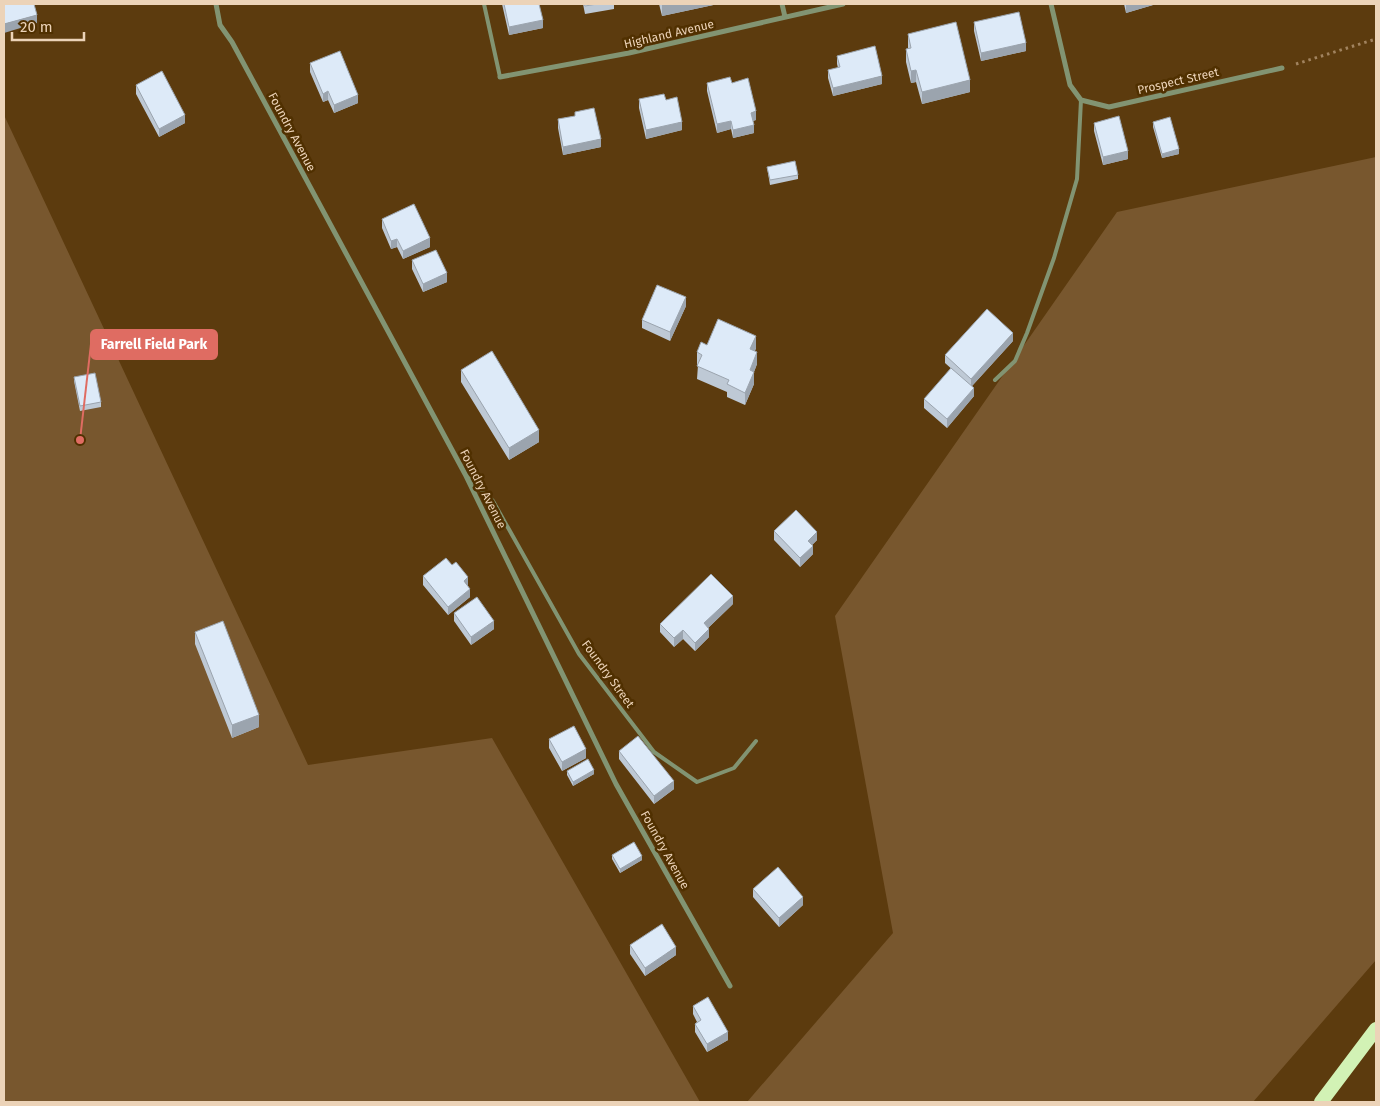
<svg xmlns="http://www.w3.org/2000/svg" width="1380" height="1106" font-family="'Fira Sans',sans-serif">
  <style>
    .green { fill: #78572e }
    .lines { fill: none; stroke-linecap: round; stroke-linejoin: round }
    .path { stroke: #a1835f; stroke-width: 3; stroke-dasharray: 2.5 4; stroke-linecap: butt }
    .service { stroke: #829472; stroke-width: 4 }
    .minor { stroke: #829472; stroke-width: 5 }
    .trunk { stroke: #d2f2b5; stroke-width: 14 }
    .wall { fill: #bec9d5 }
    .shaded-wall { fill: #9ba4ae }
    .building { fill: #ddeaf8; stroke: #9ba4ae }
    .labels { text-anchor: middle; dominant-baseline: central; stroke-width: 5; stroke-linejoin: round; paint-order: stroke }
    .street-label { font-size: 12px; fill: #ecd3b8; stroke: #503000 }
    .leader { fill: none; stroke: #df6c62; stroke-width: 2 }
    .callout-dot { fill: #df6c62; stroke: #503000; stroke-width: 2 }
    .callout { fill: #df6c62; stroke: #df6c62; stroke-width: 2 }
    .callout-label { font-size: 14px; text-anchor: middle; font-weight: bold; fill: #fff }
  </style>
  <rect width="100%" height="100%" fill="#5c3b0e"/>
  <path class="green" d="M4,115L308,765L492,738L700,1102H4Z
    M1376,157V960L1253,1102H747L893,933L835,616L1117,212Z"/>
  <g class="lines">
    <path class="path" d="M1296,64L1376,39"/>
    <path class="service" d="M484,4L500,77
      M995,380L1015,361L1027,333L1054,258L1077,179L1081,100
      M467,476L493,501L579,654L654,752L697,782L734,768L756,741"/>
    <path class="minor" d="M216,4L220,25L232,42L465,474L616,784L730,986
      M782,4L785,17
      M1051,4L1070,85L1081,100L1109,107L1282,68
      M500,77L629,53L843,4"/>
    <path class="trunk" d="M1321,1102L1376,1029"/>
  </g>
  <path class="wall" d="M502,4H539L543,28L509,35Z
    M583,4H614V9L585,14Z
    M659,4H718L662,16Z
    M1124,4H1153V5L1126,13Z
    M974,22L1026,51L981,61L974,31Z
    M908,34L970,92L922,104L916,82L911,83L906,62V49H908Z
    M837,56L882,84L833,96L828,78V70L838,68L837,64Z
    M310,63L358,103L334,113L328,100L323,102L310,72Z
    M707,83H732L756,120L753,121L754,133L733,138L731,129L717,133L707,91Z
    M136,85L185,123L159,137L136,94Z
    M639,99L666,100L682,130L646,139L639,108Z
    M575,112L601,147L563,155L558,128V119L575,116Z
    M1153,122L1179,154L1162,158L1153,127Z
    M1094,123L1128,159L1103,165L1094,131Z
    M767,167L798,175V179L770,185Z
    M382,219L430,247L403,259L397,247L391,249L382,228Z
    M412,260L447,282L423,292L412,269Z
    M686,306L670,341L642,328V320Z
    M1013,341L972,386L974,396L947,428L924,408V399L954,371L945,363V355Z
    M707,345L756,348L755,351L757,364L754,372V384L745,405L727,397V392L697,379L698,365L697,364V352Z
    M461,370L539,442L509,460L461,382Z
    M74,377L101,402V407L80,411L74,381Z
    M774,531L817,540L812,545L813,554L800,567L774,540Z
    M423,576L468,586L470,597L448,615L423,585Z
    M733,604L708,628L709,637L695,651L683,639L674,647L660,632V624Z
    M454,613L494,629L471,645L454,621Z
    M195,632L259,727L232,738L195,644Z
    M549,739L586,758L562,771L549,748Z
    M619,751L674,789L654,804L619,759Z
    M567,771L594,774L573,786L567,775Z
    M612,855L642,860L620,873L612,859Z
    M753,889L803,905L779,927L753,897Z
    M630,945L676,955L645,976L630,954Z
    M693,1006L728,1040L707,1052L695,1032V1024L697,1022L693,1014Z"/>
  <path class="shaded-wall" d="M662,4H718L662,16Z
    M1129,4H1153V5L1126,13V5Z
    M37,15V23L4,33V24Z
    M543,20V28L509,35V27Z
    M1026,43V51L981,61V53Z
    M916,70V82L911,83V71Z
    M882,76V84L833,96V88Z
    M970,80V92L922,104V92Z
    M328,91V100L323,102V94Z
    M358,95V103L334,113V105Z
    M756,111V120L751,121V113Z
    M185,115V123L159,137V129Z
    M731,121V129L717,133V124Z
    M682,122V130L646,139V130Z
    M754,125V133L733,138V130Z
    M601,139V147L563,155V147Z
    M1179,149V154L1162,158V154Z
    M1128,151V159L1103,165V157Z
    M430,238V247L403,259V251Z
    M397,239V247L391,249V241Z
    M447,273V282L423,292V284Z
    M686,297V306L670,341V332Z
    M1013,333V341L971,387V379Z
    M756,336V348L750,362V349Z
    M757,352V364L750,382V370Z
    M754,372V384L745,405V393Z
    M974,388V396L947,428V419Z
    M539,430V442L509,460V448Z
    M817,532V540L808,549V541Z
    M813,546V554L800,567V558Z
    M468,577V586L464,581Z
    M470,589V597L448,615V607Z
    M733,596V604L704,632V623Z
    M494,621V629L471,645V637Z
    M709,629V637L695,651V643Z
    M683,630V639L674,647V638Z
    M259,715V727L232,738V725Z
    M586,749V758L562,771V762Z
    M594,770V774L573,786V782Z
    M674,781V789L654,804V796Z
    M642,856V860L620,873V869Z
    M803,897V905L779,927V918Z
    M676,947V955L645,976V968Z
    M728,1032V1040L707,1052V1044Z"/>
  <path class="building" d="M4,4H34L37,15L4,24Z
    M504,4H539L543,20L509,27Z
    M584,4H597L585,6Z
    M1019,12L1026,43L981,53L974,22Z
    M956,22L970,80L922,92L916,70L911,71L906,49L911,48L908,34Z
    M875,46L882,76L833,88L828,70L840,67L837,56Z
    M340,51L358,95L334,105L328,91L323,94L310,63Z
    M162,71L185,115L159,129L136,85Z
    M730,77L732,83L748,78L756,111L751,113L754,125L733,130L731,121L717,124L707,83Z
    M664,94L666,100L677,97L682,122L646,130L639,99Z
    M594,108L601,139L563,147L558,119L575,116V112Z
    M1119,116L1128,151L1103,157L1094,123Z
    M1170,117L1179,149L1162,154L1153,122Z
    M795,161L798,175L770,180L767,167Z
    M414,204L430,238L403,251L397,239L391,241L382,219Z
    M436,250L447,273L423,284L412,260Z
    M657,285L686,297L670,332L642,320Z
    M987,309L1013,333L971,379L945,355Z
    M718,319L756,336L750,349L757,352L750,370L754,372L745,393L727,384L729,380L697,366L702,355L697,352L701,342L707,345Z
    M492,351L539,430L509,448L461,370Z
    M951,368L974,388L947,419L924,399Z
    M95,373L101,402L80,406L74,377Z
    M796,510L817,532L808,541L813,546L800,558L774,531Z
    M446,558L452,565L456,562L468,577L464,581L470,589L448,607L423,576Z
    M711,574L733,596L704,623L709,629L695,643L683,630L674,638L660,624Z
    M477,597L494,621L471,637L454,613Z
    M223,621L259,715L232,725L195,632Z
    M574,726L586,749L562,762L549,739Z
    M638,736L674,781L654,796L619,751Z
    M588,759L594,770L573,782L567,771Z
    M634,842L642,856L620,869L612,855Z
    M778,867L803,897L779,918L753,889Z
    M662,924L676,947L645,968L630,945Z
    M708,997L728,1032L707,1044L695,1024L701,1020L693,1006Z"/>
  <g class="labels">
    <g class="street-label">
      <text transform="translate(669 34) rotate(-13)">Highland Avenue</text>
      <text transform="translate(1178 81) rotate(-13)">Prospect Street</text>
      <text transform="translate(292 132) rotate(62)">Foundry Avenue</text>
      <text transform="translate(483 489) rotate(63)">Foundry Avenue</text>
      <text transform="translate(608 674) rotate(54)">Foundry Street</text>
      <text transform="translate(665 850) rotate(61)">Foundry Avenue</text>
    </g>
  </g>
  <path class="leader" d="M80 440L91 344"/>
  <circle class="callout-dot" cx="80" cy="440" r="5"/>
  <rect class="callout" x="91" y="330" width="126" height="29" rx="5"/>
  <g class="callout-label">
    <text x="154" y="349">Farrell Field Park</text>
  </g>
  <rect width="1380" height="1106" fill="none" stroke="#ecd3b8" stroke-width="10"/>
  <path d="M12 32v8h72v-8" fill="none" stroke="#ecd3b8" stroke-width="2.5"/>
  <text x="20" y="32" font-size="15" fill="#ecd3b8" stroke="#503000" stroke-width="4" paint-order="stroke">20 m</text>
</svg>
